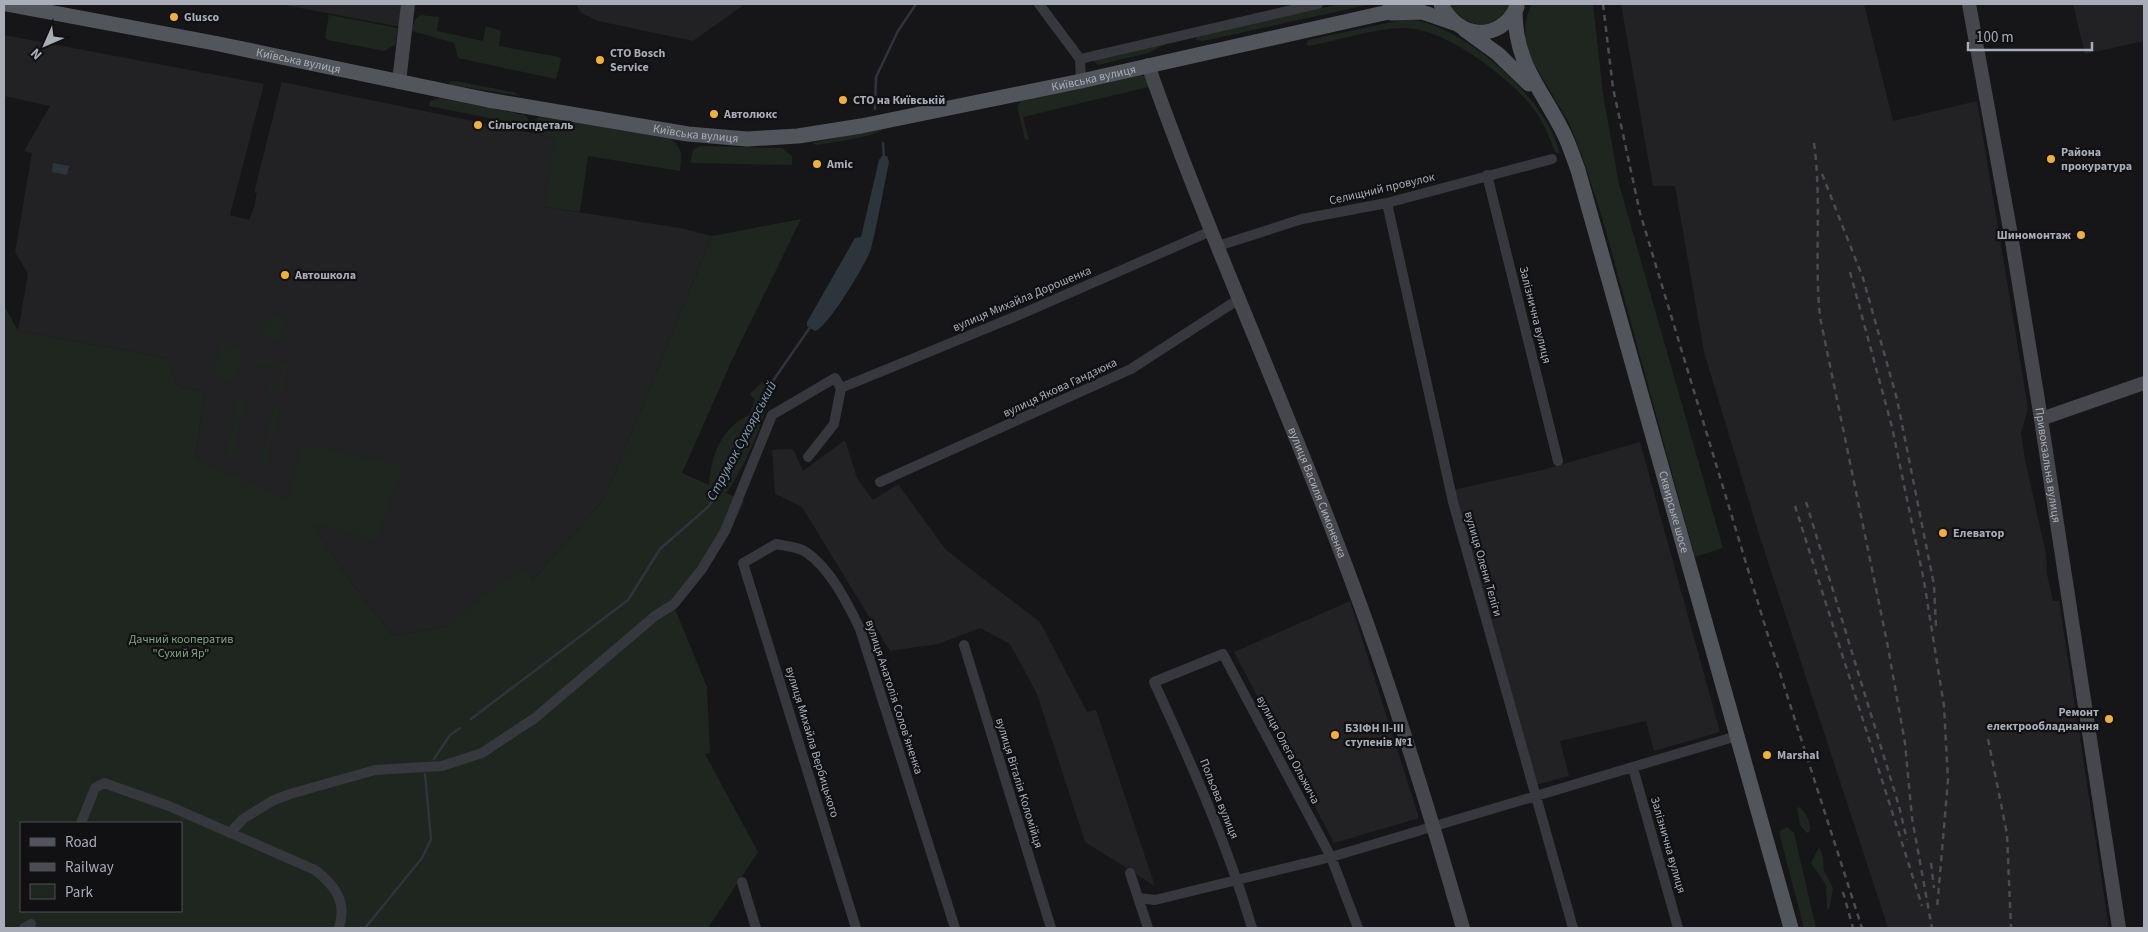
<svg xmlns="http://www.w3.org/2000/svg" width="2148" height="932" font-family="'Source Sans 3',sans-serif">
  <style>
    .built { fill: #222225 }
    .green { fill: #1e261f; fill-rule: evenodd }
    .water { fill: #2c353c }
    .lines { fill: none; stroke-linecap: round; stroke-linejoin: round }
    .stream { stroke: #2c353c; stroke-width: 2.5 }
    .street { stroke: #37383d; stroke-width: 10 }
    .secondary { stroke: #45474d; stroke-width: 14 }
    .primary { stroke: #53555c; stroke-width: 15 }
    .rail { stroke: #4a4c52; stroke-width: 2.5; stroke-dasharray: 6 5; stroke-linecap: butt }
    .poi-dot { fill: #f2b134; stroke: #111113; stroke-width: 2 }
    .labels { text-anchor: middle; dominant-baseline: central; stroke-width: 4.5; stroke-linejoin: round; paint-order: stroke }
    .poi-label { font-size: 12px; font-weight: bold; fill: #a8adb8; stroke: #111113; text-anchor: start }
    .street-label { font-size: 12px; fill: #a8adb8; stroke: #111113 }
    .park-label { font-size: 12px; fill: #7fa381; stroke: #111113 }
    .water-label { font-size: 14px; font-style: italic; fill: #7f9bb3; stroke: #111113 }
  </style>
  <rect width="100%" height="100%" fill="#161618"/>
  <path class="built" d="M279,4H404L401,27Z
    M576,4H745L693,41L598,21L581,13Z
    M1621,4H1864L1893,121L1977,101L2028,408L2021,433L2025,460L2046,554L2047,574L2053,601H2059L2109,928H1888L1758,531L1704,352L1675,186H1653Z
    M2073,4H2144V41L2085,54Z
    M4,35L264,84L230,215L249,220L254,207L257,193L254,192L282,82L556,138L545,207L680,228L712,236L605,498L533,580L526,570L448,626L393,636L346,576L310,522L289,502L195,457L205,391L178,387L167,358L18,331L28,274L15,252L32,153L24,151L50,106L4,96Z
    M845,440L857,478L873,500L898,484L946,550L1040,622L1087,712L1096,710L1155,886L1085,842L1037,694L1010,644L980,628L938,644L890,651L802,507L775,494L772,450L793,449L803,471Z
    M1640,442L1720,732L1654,751L1646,721L1560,741L1569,776L1536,785L1453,490L1542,470Z
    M1350,601L1419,818L1334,843L1234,652Z"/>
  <path class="green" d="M1340,4H1372L1203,41L1196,40L1197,36Z
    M1449,4H1510C1494,34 1466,28 1449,4Z
    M1532,4H1593L1603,94L1619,184L1723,548L1695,557L1602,217L1582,156L1569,123L1529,55C1524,37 1523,22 1532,4Z
    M329,15L398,28L395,45L384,51L328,40L325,37Z
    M420,15L439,17L437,31L483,41L486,26L501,31L499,46L559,57L561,60L556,79L458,58L454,43L412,31L414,21Z
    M1406,19C1461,22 1548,99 1560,154L1555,152C1549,137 1544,122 1533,108C1509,77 1444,27 1403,28C1371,29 1340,40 1309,46L1306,44L1308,40Z
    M1168,43L1148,53L1098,65L1094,62L1095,59Z
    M1137,74L1147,77L1148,87L1023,117L1029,140L1025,139L1017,107L1021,101Z
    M455,81L513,92L521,96L453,85L448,82Z
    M439,98L525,115L529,120L528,126L429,106L430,101Z
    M540,116L670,139C684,147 681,157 680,171L588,156L580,212L545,207L555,138L533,133L535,120Z
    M886,127C875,138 833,142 816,145L812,143Z
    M700,146L782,148L792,156V165L690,163L693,150Z
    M801,219L732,360L682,473L709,485C711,455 721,428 749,415L755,400L750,394L762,382L770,385C773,405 740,477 726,493L744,501L729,534L675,609L707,687L710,753L705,754L758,852L708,928H4V305L18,331L167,358L178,387L205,391L195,457L288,501L302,444L403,466L376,540L311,523L346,576L393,636L448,626L501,581L526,570L533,580L605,498L712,236ZM21,823H181V911H21Z
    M267,314L286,318L280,342L262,337Z
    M221,343L243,349L235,382L213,376Z
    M258,357L289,364L282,394L266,391L268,384L278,386L281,369L257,364Z
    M237,399L245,401L233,456L226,455Z
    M273,407L280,409L268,464L261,462Z
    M1799,807C1806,812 1811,822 1810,831L1807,833L1800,825L1797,808Z
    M1787,827L1794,833L1816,928H1804L1780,836V831Z
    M1819,847L1823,857L1824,871L1833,888L1829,910L1827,908L1826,885L1811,863Z"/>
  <path class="water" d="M882,156H887L889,162C883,191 878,220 871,249C867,262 827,329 815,331L807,326V322L855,238L861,237L879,160Z
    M53,163L69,166L67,175L52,172Z"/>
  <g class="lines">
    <path class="stream" d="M875,109L876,77L898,31L916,4
      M883,143L884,158
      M471,719L628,600L660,549L709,506L721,486L770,385L811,326
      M434,759L450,735L460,728
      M365,928L422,858L431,839L425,774"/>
    <path class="street" d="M1039,4L1080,59
      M1080,59L1318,4
      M1080,59L1081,81
      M1487,175L1558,461
      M1387,203L1453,502L1573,928
      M1218,246L1302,219L1387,203L1552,159
      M841,388L1026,312L1211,231
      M880,482L1131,369L1239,299
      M964,645L1051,928
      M1633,768L1678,928
      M81,823L95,788L104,783L169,806L315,870C336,886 347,902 339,928
      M230,833L243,819L272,801L290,794L375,770L442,766L482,753L535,718L655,616L674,604L702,569L725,531L772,415L835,378L841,388L834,424L808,457
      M1130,873L1148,928
      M742,882L756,928
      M1139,898L1155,900L1331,857L1737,736
      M24,928L31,924
      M856,928L743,563L776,544C785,546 799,547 806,552C830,568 848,604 860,629L955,928
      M1252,928C1227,843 1191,763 1154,682L1223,654L1331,857L1358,928"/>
    <g class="secondary">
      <path id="s1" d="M1969,4L2011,235L2041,419L2119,928"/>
      <path id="s2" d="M1148,65C1210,241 1289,410 1353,585C1395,698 1430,813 1463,928"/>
      <path d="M399,82L408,4"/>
      <path d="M2041,419L2144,383"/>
    </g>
    <g class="primary">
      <path id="s3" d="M6,4L214,43L488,100L688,134L747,139L798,136L861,126L1081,81L1384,13L1405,4"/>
      <path d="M1441,4C1457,38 1499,44 1517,7"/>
      <path id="s4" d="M1515,10C1515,64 1540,86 1562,130C1569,143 1573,157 1578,170L1791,928"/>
      <path d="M1391,13L1422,12L1454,23"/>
      <path d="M1465,30L1498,54L1529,84"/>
    </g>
    <path class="rail" d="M1603,4L1613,88L1640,213L1769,639L1862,928
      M1814,143C1822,201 1814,259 1820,317L1887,642L1905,743L1912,818L1932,928
      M1822,174L1863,278L1897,399L1934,585L1936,626
      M1850,272L1892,427L1924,581L1944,706L1948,780L1937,909
      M1806,502L1899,806L1907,840
      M1795,506L1922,906
      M1988,739L2007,834L2011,928
      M1931,863L1934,888
      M1843,892L1853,928"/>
  </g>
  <g class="poi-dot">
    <circle cx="174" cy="17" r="5"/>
    <circle cx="600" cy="60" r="5"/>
    <circle cx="843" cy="100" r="5"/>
    <circle cx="714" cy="114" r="5"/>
    <circle cx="478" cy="125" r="5"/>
    <circle cx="2051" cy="159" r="5"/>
    <circle cx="817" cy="164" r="5"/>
    <circle cx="2081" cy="235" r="5"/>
    <circle cx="285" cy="275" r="5"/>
    <circle cx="1943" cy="533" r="5"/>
    <circle cx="2109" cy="719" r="5"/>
    <circle cx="1335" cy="735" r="5"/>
    <circle cx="1767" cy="755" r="5"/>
  </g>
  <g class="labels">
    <g class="poi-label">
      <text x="184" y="17">Glusco</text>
      <text x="610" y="53">СТО Bosch<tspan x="610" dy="14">Service</tspan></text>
      <text x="853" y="100">СТО на Київській</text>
      <text x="724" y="114">Автолюкс</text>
      <text x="488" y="125">Сільгоспдеталь</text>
      <text x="2061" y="152">Района<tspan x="2061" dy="14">прокуратура</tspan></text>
      <text x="827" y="164">Amic</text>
      <text x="2071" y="235" text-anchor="end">Шиномонтаж</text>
      <text x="295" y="275">Автошкола</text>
      <text x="1953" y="533">Елеватор</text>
      <text x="2099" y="712" text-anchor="end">Ремонт<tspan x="2099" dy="14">електрообладнання</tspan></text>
      <text x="1345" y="728">БЗІФН ІІ-ІІІ<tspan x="1345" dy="14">ступенів №1</tspan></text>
      <text x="1777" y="755">Marshal</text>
    </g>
    <g class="street-label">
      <text stroke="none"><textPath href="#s3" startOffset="298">Київська вулиця</textPath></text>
      <text stroke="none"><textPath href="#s3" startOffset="1106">Київська вулиця</textPath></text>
      <text stroke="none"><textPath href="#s3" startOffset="702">Київська вулиця</textPath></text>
      <text transform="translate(1382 189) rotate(-13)">Селищний провулок</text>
      <text transform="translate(1022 299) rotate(-23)">вулиця Михайла Дорошенка</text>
      <text transform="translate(1535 315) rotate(76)">Залізнична вулиця</text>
      <text transform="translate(1060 388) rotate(-25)">вулиця Якова Гандзюка</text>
      <text stroke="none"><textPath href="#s1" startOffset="468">Привокзальна вулиця</textPath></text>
      <text stroke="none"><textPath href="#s2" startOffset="460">вулиця Василя Симоненка</textPath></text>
      <text stroke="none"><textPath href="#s4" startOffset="529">Сквирське шосе</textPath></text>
      <text transform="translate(1483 564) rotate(74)">вулиця Олени Теліги</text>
      <text transform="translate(894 697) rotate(72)">вулиця Анатолія Соловʼяненка</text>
      <text transform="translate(812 742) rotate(73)">вулиця Михайла Вербицького</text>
      <text transform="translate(1288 750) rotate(62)">вулиця Олега Ольжича</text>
      <text transform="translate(1019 783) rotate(73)">вулиця Віталія Коломійця</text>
      <text transform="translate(1219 799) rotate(68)">Польова вулиця</text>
      <text transform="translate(1668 845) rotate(74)">Залізнична вулиця</text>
    </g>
    <g class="park-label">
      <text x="181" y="639">Дачний кооператив<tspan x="181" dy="14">"Сухий Яр"</tspan></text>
    </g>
    <g class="water-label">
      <text transform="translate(742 441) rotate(-62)">Струмок Сухоярський</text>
    </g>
  </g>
  <rect width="2148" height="932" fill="none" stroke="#a8adb8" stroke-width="10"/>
  <rect x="20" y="822" width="162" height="90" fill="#111113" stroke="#4d4f55"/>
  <rect x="30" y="838" width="25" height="8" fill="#53555c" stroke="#4d4f55"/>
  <text x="65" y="847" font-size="15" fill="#a8adb8">Road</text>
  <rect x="30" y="863" width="25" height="8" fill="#4a4c52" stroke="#4d4f55"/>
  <text x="65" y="872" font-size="15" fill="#a8adb8">Railway</text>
  <rect x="30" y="884" width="25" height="15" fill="#1e261f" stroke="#4d4f55"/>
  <text x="65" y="897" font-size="15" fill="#a8adb8">Park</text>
  <g transform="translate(45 45) rotate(225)" stroke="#111113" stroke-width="4" paint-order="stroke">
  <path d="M0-4L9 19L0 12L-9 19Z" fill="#a8adb8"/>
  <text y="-8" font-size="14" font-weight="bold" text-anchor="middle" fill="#a8adb8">N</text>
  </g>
  <path d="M1968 42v8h124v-8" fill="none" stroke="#a8adb8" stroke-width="2.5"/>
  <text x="1976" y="42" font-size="15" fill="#a8adb8" stroke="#111113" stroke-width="4" paint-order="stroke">100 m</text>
</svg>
